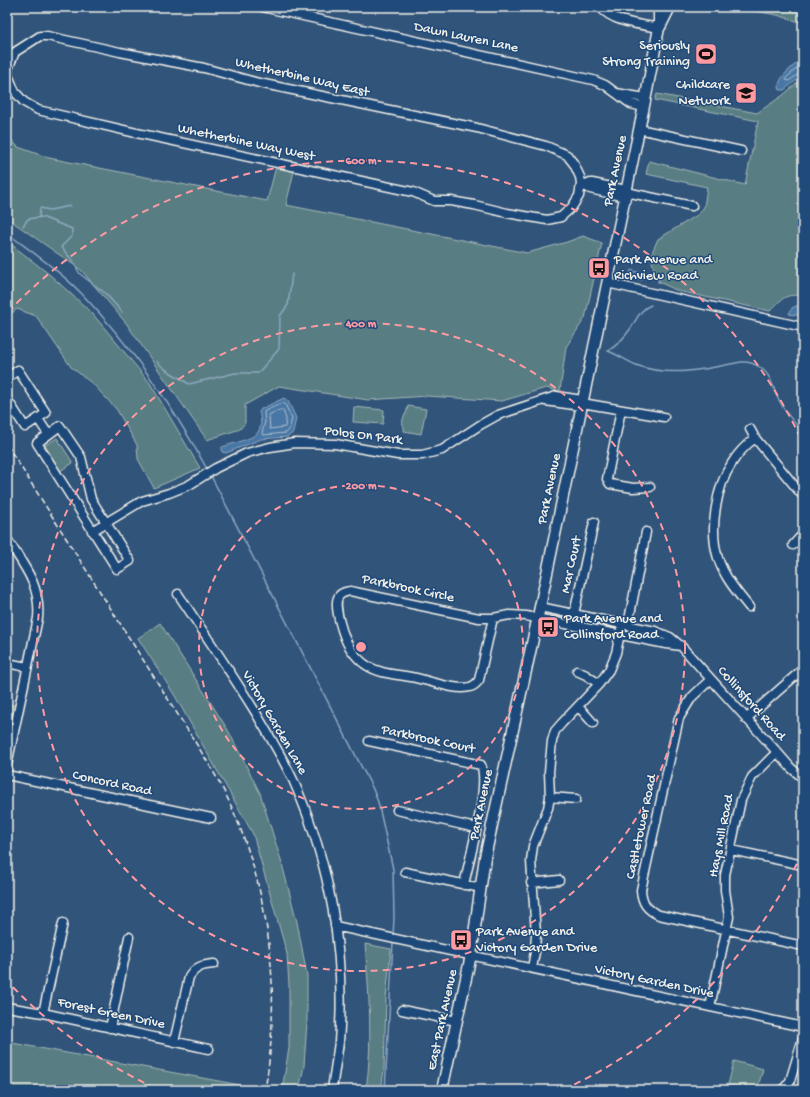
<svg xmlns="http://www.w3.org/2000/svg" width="810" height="1097" font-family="'Gochi Hand',sans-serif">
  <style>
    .green { fill: #597e83; stroke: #a6b8b6 }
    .water { fill: #4977a5; stroke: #8da8c0 }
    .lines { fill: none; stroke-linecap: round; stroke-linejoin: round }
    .shore { stroke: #b0c0cd; stroke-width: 1 }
    .stream { stroke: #8da8c0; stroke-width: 1.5 }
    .minor-casing { stroke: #f4f1e8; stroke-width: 11 }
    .major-casing { stroke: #f4f1e8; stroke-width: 13 }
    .minor { stroke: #1f4a7a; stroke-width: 8 }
    .major { stroke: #1f4a7a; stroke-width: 10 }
    .rail { stroke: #f4f1e8; stroke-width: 1.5; stroke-dasharray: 6 3; stroke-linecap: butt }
    .ring { fill: none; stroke: #ff9aa2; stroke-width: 2; stroke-dasharray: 7 5 }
    .labels { text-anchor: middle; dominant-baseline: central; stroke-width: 3; stroke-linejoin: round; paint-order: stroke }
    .street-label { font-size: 14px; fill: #f4f1e8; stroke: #1f4a7a }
    .poi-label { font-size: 14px; fill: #f4f1e8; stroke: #1f4a7a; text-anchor: start }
    .centre { fill: #ff9aa2; stroke: #1f4a7a; stroke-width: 2 }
    .ring-label { font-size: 12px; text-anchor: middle; font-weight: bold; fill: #ff9aa2; stroke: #1f4a7a; stroke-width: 3; stroke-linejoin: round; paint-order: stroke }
  </style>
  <rect width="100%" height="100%" fill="#31547b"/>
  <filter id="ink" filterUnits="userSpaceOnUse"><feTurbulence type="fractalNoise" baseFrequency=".025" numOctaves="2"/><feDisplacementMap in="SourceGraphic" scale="8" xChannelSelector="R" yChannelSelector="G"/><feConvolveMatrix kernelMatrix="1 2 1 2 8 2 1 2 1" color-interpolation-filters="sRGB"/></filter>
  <g filter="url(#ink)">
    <path class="green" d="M734,7C758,7 782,4 803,15V23L777,15Z
      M803,78V296C785,293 782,299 770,311L678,291L659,282L654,270L652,261L653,250L658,239L699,214L704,207L707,187L646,174L649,161L745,185L758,121L655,100L657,94L757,113L782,96Z
      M7,135L18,147L49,158L267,201L277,163L295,167L286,205L527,253L567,242L583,236L602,243L585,318L566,347L560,391L546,388L502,401L427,396L368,400L279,386L245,405V423L240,429L207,440L126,323L81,270L7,218Z
      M7,241L49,274L92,313L150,383L200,468L154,488L138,459L137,445L117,410L94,385L71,367L36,316L17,309L7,317Z
      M408,406L426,409L421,434L404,431V427L403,426C402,421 403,418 405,414H406Z
      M354,407L384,410L383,424L353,422Z
      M57,438L73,463L60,471L44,446Z
      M160,623L228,730L260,793L281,860L297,922L307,975V1022L304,1066L299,1090H282L289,1048V985L287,954L253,834L175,696L138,638Z
      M7,704L18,706L7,756Z
      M365,944L391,949L386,998L384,1070L381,1090H366C373,1042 369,993 365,944Z
      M7,1042L251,1087V1090H7Z
      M734,1061L763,1069L757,1090H747L728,1085Z"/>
    <path class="water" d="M803,58V75L784,90H780C774,79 796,64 803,58Z
      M631,270L644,274L642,280L629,277Z
      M796,306H801L803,308V316L789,314L792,308Z
      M284,398L288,401L296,418L293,433L287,437L261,439L226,453L222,452V447C230,444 254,439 258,432C262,426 261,419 259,412L261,409Z"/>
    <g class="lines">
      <path class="shore" d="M803,63L786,78V80L789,81L800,73L803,72
        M283,403L285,404L292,419L289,430L286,433L263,435L262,433L265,422L264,412Z
        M280,410H283L286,419L285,427L270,429L269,415Z"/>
      <path class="stream" d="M39,217L40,208L50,210L70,206
        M23,226L28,219L42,217L72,229V236L61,247L72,260L80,274L105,293L122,312
        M7,233C32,252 60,271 82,294C133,348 172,405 207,469
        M658,282L666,272
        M608,351C618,355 627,361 636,365C670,378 707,369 741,362C755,361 767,370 772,383C775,389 775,395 779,400C785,412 794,423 803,432
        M608,351C618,345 624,338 631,328C637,319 640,309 651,305
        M157,362L165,369L189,384L235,373H258L279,349L280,316L288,305L292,274
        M210,474L373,789L378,802L393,869L394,918L393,936
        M385,1090L393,942"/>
      <g class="minor-casing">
        <path id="minor" d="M262,7L593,80L605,85L631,104L643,107
          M600,7C614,23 639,24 659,28
          M40,36H47L120,52L204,68L259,83L477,128L546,146L567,155L574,164L580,177L581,184L579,196L572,207L561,217L547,220L507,213L474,205L451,201H434L413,192L132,132L38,110L24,102L15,92L8,75V69L15,52Z
          M616,93L645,98
          M639,129L741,151
          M581,184L592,183L626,190
          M581,184L590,189L625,197
          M626,192L692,206
          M607,283L803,327
          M7,378L18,370L46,413L25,427L7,399
          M545,401L581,406
          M582,403L664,417
          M621,410L607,479L610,484L633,488L650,487
          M38,419L48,434
          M60,426L81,457L91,499L130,561L117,569L37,443Z
          M750,429L755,438L803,496
          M92,531L142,501L169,493L189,485L216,468L247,453L270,447L295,443L335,444L398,455H422L442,450L480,425L498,415L556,396L582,400
          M7,539C24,566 41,585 38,618L7,765
          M793,545L803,534
          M350,591L479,618H493L479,680C477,683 474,686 470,687C457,691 430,681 416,678C399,674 381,675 366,665C360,661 354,654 350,648C344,639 332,604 339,596C342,592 346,592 350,591Z
          M178,594C205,634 231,673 256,713C269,736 283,758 294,782C330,863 346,954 339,1042C337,1058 334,1074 332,1090
          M540,607L655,631L670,637L681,646L777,752L791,768L803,778
          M749,607C737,592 724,577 718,558C709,530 716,487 732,463C738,453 746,445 755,438
          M574,614L594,522
          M493,618L510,615L526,616L666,644L681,646
          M628,625L646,532
          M7,663L27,667
          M577,671L586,675L599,684
          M711,679L692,697L679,718L641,890C642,903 647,910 659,915L803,946
          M578,706L593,723
          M746,719L803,669
          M369,741L481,765C490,786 469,860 464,885
          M7,775L211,818
          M550,797L576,799
          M397,810L476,828
          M731,850L803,865
          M405,872L481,888
          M531,883L559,880
          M335,926L803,1027
          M532,968L535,952L536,934L531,861L533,846L548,808L550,797L549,772L552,741L555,731L562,723L599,684L609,670L616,653L622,624
          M7,1007L43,1013L209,1049
          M710,1007L729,917L725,890V875L741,800L752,777L777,752
          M402,1010L457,1021
          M43,1013L63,923
          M110,1028L129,937
          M174,1042L189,977C196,966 203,965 214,964
          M783,1090L790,1081L803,1038"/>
      </g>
      <g class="major-casing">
        <path id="major" d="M660,27L670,7
          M442,1090L471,955L485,857L540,607L645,101L659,28V7"/>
      </g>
      <use href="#minor" class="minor"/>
      <use href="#major" class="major"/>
      <path class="rail" d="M7,445L199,748C208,763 217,777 225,793C270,886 282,989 265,1090"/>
    </g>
  </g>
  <g class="ring">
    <circle cx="361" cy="647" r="162"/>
    <circle cx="361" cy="647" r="324"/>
    <path d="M802 853A487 487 0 0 1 567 1088M155 1088A487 487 0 0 1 8 982M8 312A487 487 0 0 1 802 441"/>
  </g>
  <defs>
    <g id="stadium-square" transform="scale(1.15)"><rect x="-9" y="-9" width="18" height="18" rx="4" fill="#ff9aa2" stroke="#1f4a7a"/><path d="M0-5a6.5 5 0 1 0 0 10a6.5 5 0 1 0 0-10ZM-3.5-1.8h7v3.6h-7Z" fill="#111"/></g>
    <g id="school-square" transform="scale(1.15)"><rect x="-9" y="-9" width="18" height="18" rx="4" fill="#ff9aa2" stroke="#1f4a7a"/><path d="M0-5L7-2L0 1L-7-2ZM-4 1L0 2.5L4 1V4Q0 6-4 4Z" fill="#111"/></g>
    <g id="bus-square" transform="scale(1.15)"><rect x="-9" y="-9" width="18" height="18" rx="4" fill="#ff9aa2" stroke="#1f4a7a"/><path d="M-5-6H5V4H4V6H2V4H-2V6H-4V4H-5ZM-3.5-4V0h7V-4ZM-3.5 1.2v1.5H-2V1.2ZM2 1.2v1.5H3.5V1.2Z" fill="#111"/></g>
  </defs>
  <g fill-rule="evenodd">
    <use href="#stadium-square" x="706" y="54"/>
    <use href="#school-square" x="746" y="93"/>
    <use href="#bus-square" x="599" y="268"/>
    <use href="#bus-square" x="548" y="627"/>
    <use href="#bus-square" x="461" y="940"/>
  </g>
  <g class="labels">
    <g class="street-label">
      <text transform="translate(466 38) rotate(12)">Dawn Lauren Lane</text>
      <text transform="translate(302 78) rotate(13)">Whetherbine Way East</text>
      <text transform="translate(246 143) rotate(12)">Whetherbine Way West</text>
      <text transform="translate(616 171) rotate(-78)">Park Avenue</text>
      <text transform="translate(363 436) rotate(7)">Polos On Park</text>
      <text transform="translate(550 489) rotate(-78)">Park Avenue</text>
      <text transform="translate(572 565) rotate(-78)">Mar Court</text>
      <text transform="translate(408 589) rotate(12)">Parkbrook Circle</text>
      <text transform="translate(751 704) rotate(48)">Collinsford Road</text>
      <text transform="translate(274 723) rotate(60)">Victory Garden Lane</text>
      <text transform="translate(428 740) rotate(12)">Parkbrook Court</text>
      <text transform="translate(112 784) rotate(12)">Concord Road</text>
      <text transform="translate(482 805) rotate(-78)">Park Avenue</text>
      <text transform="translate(642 827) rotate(-78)">Castletower Road</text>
      <text transform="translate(722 836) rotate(-79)">Hays Mill Road</text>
      <text transform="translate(654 982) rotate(12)">Victory Garden Drive</text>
      <text transform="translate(111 1014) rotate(12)">Forest Green Drive</text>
      <text transform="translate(443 1020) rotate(-78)">East Park Avenue</text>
    </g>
    <g class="poi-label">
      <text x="690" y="46" text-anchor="end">Seriously<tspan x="690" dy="16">Strong Training</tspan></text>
      <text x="730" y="85" text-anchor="end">Childcare<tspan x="730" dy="16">Network</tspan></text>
      <text x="614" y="260">Park Avenue and<tspan x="614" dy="16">Richview Road</tspan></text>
      <text x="564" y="619">Park Avenue and<tspan x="564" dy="16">Collinsford Road</tspan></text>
      <text x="476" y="932">Park Avenue and<tspan x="476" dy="16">Victory Garden Drive</tspan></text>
    </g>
  </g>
  <circle cx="361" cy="647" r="6" class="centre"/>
  <g class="ring-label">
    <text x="361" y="164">600 m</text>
    <text x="361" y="327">400 m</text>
    <text x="361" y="489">200 m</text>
  </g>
  <rect width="810" height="1097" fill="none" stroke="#1f4a7a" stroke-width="24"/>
  <rect x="12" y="12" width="786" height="1073" fill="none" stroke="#f4f1e8" stroke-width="1.5" filter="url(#ink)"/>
</svg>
